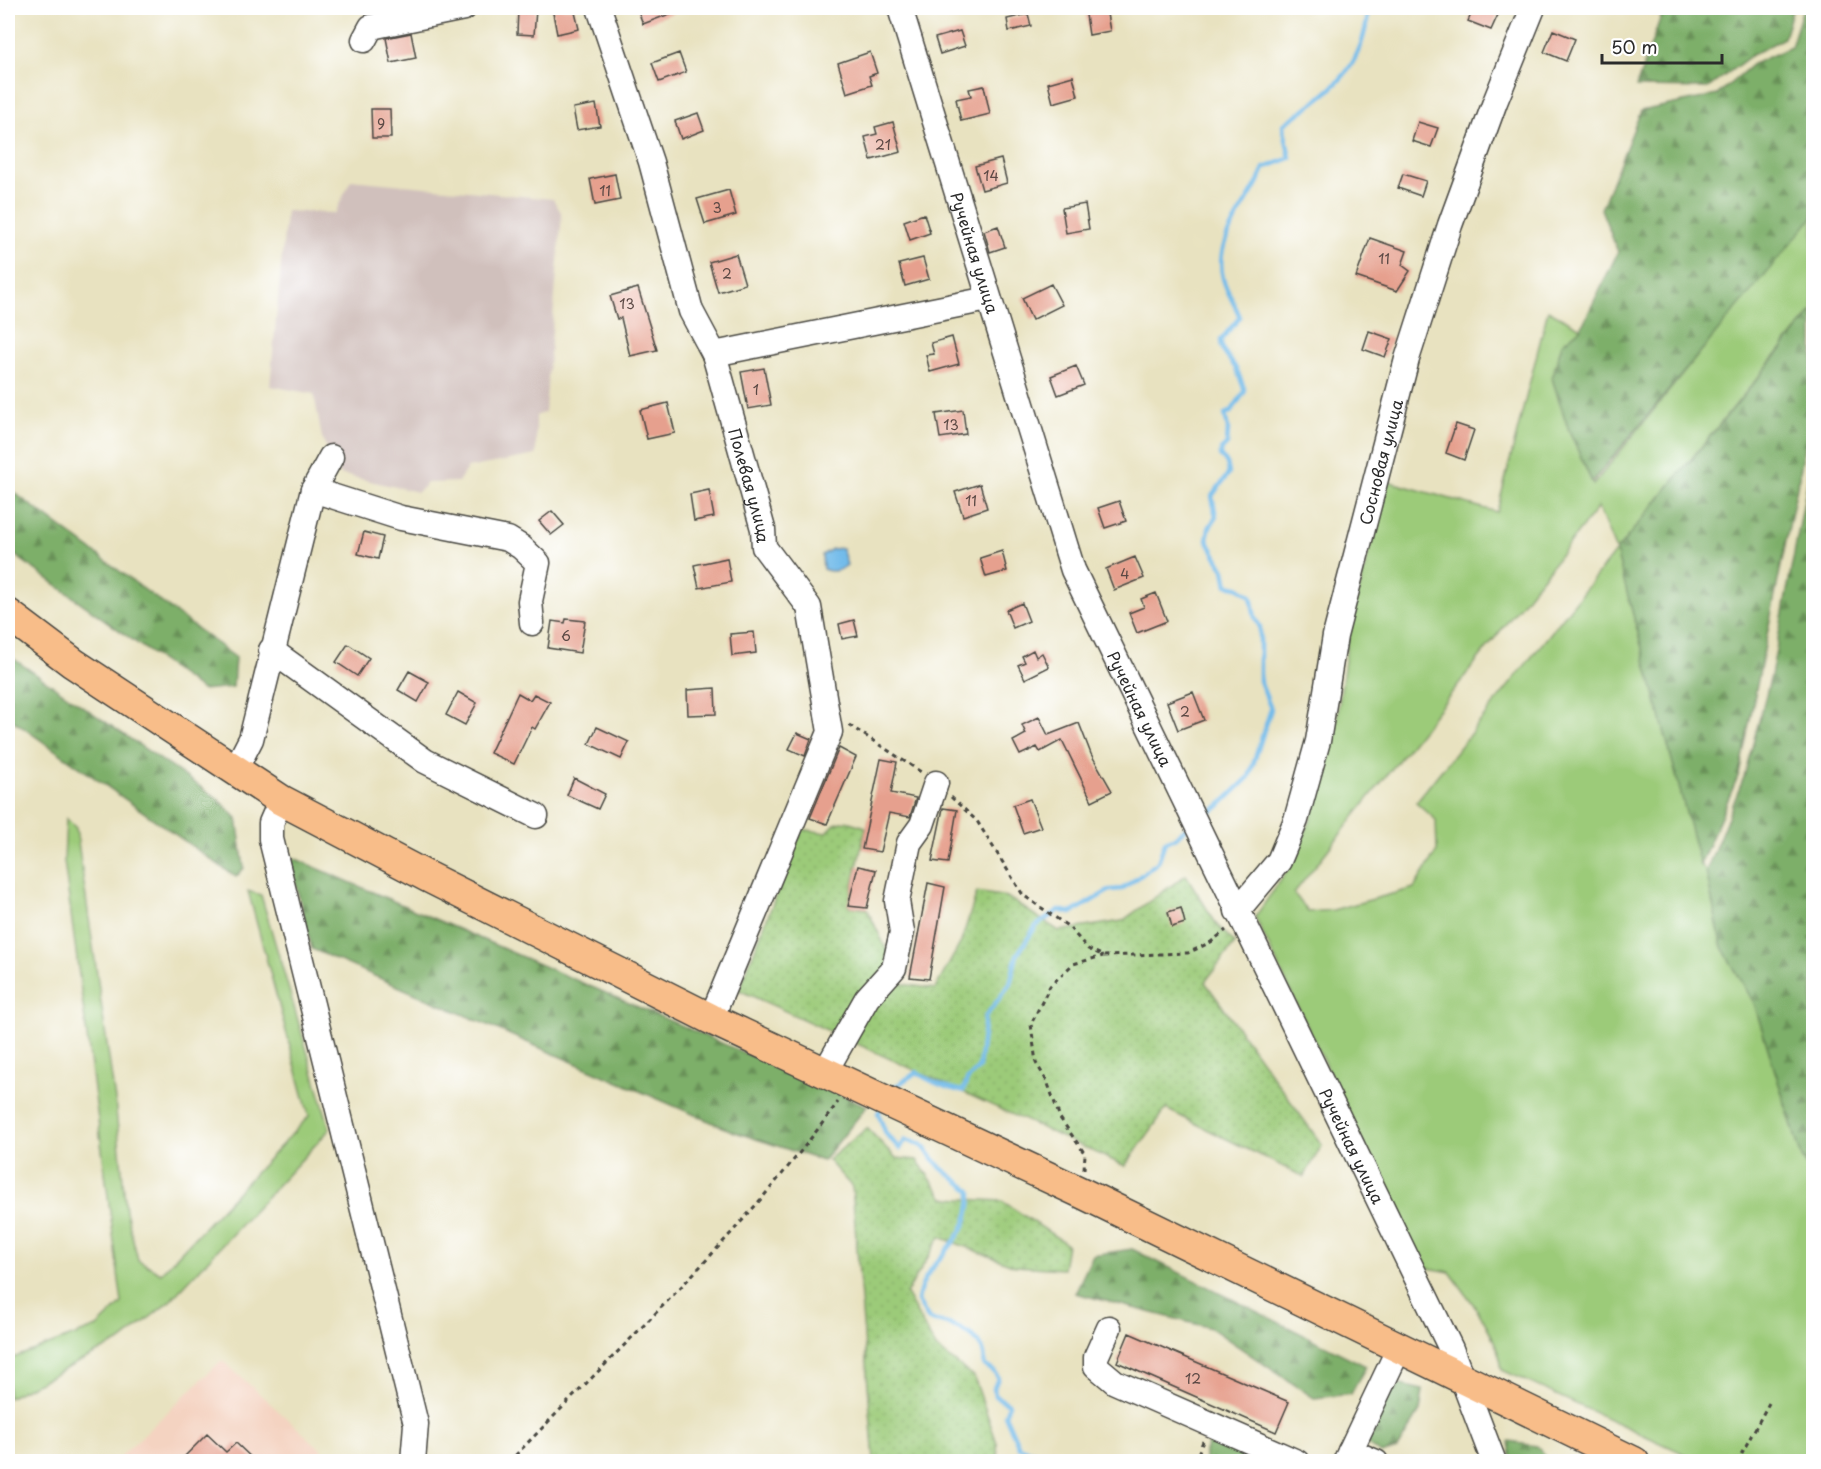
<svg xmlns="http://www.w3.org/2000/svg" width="1821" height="1469" font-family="'Playpen Sans',sans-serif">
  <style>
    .built { fill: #f4d3c1 }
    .industrial { fill: #d0c0bc }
    .grass { fill: #9ccb79; stroke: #647b52; stroke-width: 1.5; fill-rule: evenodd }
    .forest { fill: url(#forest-firs); stroke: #546d4a; stroke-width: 1.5 }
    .garden { fill: url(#garden-dots); stroke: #647b52; stroke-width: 1.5 }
    .water { fill: #72bbea; stroke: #4e738a; stroke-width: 1.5 }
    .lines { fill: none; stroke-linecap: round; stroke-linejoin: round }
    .stream { stroke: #72bbea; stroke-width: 4.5 }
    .building { fill: #e6a08e }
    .minor-casing { stroke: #474641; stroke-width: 27 }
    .major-casing { stroke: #474641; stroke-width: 33 }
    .path { stroke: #474641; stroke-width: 3; stroke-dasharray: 4.5 4.5; stroke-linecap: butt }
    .minor { stroke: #fff; stroke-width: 24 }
    .major { stroke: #f8bd89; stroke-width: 30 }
    .labels { text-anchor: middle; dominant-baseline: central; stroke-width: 4.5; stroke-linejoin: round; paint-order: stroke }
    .number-label { font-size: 14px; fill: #5a4844 }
    .street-label { font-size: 16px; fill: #2b2b2b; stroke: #fff }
  </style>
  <defs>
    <pattern id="forest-firs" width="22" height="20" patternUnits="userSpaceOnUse" patternTransform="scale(1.5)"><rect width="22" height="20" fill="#7daf69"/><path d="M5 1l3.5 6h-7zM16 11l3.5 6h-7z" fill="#678f57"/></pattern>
    <pattern id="garden-dots" width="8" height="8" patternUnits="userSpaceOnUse" patternTransform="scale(1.5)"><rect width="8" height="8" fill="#9ccb79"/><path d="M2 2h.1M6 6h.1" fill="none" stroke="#87ae69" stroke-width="1.8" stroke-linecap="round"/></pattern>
  </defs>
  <rect width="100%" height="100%" fill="#fff"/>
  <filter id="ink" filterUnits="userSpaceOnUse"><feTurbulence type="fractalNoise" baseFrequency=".0167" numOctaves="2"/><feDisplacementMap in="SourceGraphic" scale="12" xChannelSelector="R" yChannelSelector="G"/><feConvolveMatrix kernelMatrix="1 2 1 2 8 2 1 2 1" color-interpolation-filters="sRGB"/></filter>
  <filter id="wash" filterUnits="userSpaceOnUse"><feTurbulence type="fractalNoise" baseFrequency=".008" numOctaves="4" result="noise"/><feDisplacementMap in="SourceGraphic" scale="24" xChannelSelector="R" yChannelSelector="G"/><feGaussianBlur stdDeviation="1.35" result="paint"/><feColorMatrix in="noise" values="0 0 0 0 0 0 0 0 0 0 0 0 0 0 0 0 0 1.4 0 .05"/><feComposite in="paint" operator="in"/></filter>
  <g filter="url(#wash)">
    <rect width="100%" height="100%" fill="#e8e2c0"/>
    <path class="built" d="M222,1360L334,1461L121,1462V1456Z"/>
    <path class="industrial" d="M351,180L553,199L562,214L545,412L536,416V455L467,468L458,482L427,483L418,492L339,474L322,438L314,394L270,386L286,211L335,213Z"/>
    <path class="grass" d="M1813,213V310L1616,551L1700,864L1706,871L1722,947L1754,1003L1802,1158L1813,1176V1461H1700L1502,1370C1498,1334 1471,1301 1450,1272L1422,1267L1255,917L1289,868L1310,822L1334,741L1349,631L1387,481L1497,512L1548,310L1581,328L1562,344L1552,378L1568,428L1593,485ZM1598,507L1616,551L1416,802L1436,820L1437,851L1414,888L1333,910L1308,912L1294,893Z
      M66,818L76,828L115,1100L126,1211L138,1260L161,1273L309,1116L248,891L261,895L330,1129L169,1302L122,1340L8,1398V1319L13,1358L97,1327L122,1303L64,861Z"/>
    <path class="forest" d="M1664,8H1793L1784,38L1752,55L1708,88L1636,87Z
      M1803,8H1813V217L1592,482L1568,428L1552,378L1562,344L1581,328L1618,252L1601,209L1641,111L1717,95L1753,64L1791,47Z
      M1813,311V429L1805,447L1739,774L1700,865L1616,551Z
      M1813,453L1814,935L1809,939L1813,937V1176L1802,1158L1754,1003L1722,947L1706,871L1744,777L1771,676Z
      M8,488L235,657L233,687L202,690L8,550Z
      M8,655L218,799L237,818L244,868L236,877L8,717Z
      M289,856L867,1106L823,1161L732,1131L312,949Z
      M1132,1249L1366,1366L1351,1394L1314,1398L1211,1328L1075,1293L1093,1255Z
      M1397,1384L1423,1390L1420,1411L1397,1449L1381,1454L1367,1444L1380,1410Z
      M1214,1428L1291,1461H1205V1451Z
      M1509,1442L1537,1446L1549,1461H1512Z"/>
    <path class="garden" d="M846,821L866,827L848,906L867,909L903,984L935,989L961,942L977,892L1007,897L1059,931L1122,921L1186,875L1217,925L1235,943L1205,982L1322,1145L1304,1177L1166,1109L1125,1166L739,990L802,829L826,833L835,824Z
      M867,1128L896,1158L917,1160L944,1198L1002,1201L1067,1244L1063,1269L1015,1266L940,1237L906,1294L936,1348L974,1377L997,1443L998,1461H874L852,1187L828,1160Z"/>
    <path class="water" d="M842,548L847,565C840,571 833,573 823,569L822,555L832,549Z"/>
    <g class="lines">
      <path class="stream" d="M1200,818L1218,807L1249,777L1271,709L1260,681V627L1255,618L1251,596L1238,587L1227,585L1224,570L1207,540L1209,528L1216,517L1212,496L1229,473L1227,463L1220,456L1222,449L1227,444L1228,429L1225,414L1231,412L1245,391C1242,383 1239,374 1235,367C1228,356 1221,353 1221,340L1240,317C1235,304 1226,291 1223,278C1212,237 1252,203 1264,168L1290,158L1283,125C1333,88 1361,75 1369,8
        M891,1093L896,1086L917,1072C928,1081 949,1089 963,1091L967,1080L979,1067L985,1017L1010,984L1017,955L1036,926L1059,910L1071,913L1110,890L1122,889L1140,876L1158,862L1165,842L1175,838L1188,826
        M880,1110L878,1113L886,1134L900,1149L905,1140L921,1144L941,1168L971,1191C972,1248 924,1255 918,1301L929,1320C952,1323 989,1336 984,1365L995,1372L998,1378L994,1388L995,1396L1009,1404L1005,1415L1019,1447L1036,1453L1043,1462"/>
    </g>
    <g id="blocks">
      <path class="building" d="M552,8H574L579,29L557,34Z
        M637,8H683V9L643,24Z
        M1085,8H1106L1110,31L1089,35Z
        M1474,8H1501L1491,30L1468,21Z
        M518,9L536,10L534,35L517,34Z
        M1028,14L1031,26L1009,31L1007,19Z
        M1553,30L1575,39L1566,61L1544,52Z
        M960,31L965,46L940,54L935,38Z
        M411,33L416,58L391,63L386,38Z
        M870,52L877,73L869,76L872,85L847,93L838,63Z
        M679,53L686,72L659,82L652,63Z
        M1073,76L1078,96L1053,103L1048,83Z
        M984,86L990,114L961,121L956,99L971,96L969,89Z
        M596,104L600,126L577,130L573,108Z
        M371,109H390L391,138H372Z
        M698,113L704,130L681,139L675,121Z
        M893,122L901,152L871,160L865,137L877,134L875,127Z
        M1418,122L1438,128L1431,147L1412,141Z
        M1001,159L1007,183L982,190L975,166Z
        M615,174L620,200L595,205L590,179Z
        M1403,174L1426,181L1421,196L1398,188Z
        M729,190L736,215L705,224L697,199Z
        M1085,204L1089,229L1066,233L1062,208Z
        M924,214L930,233L910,240L904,221Z
        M998,226L1005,247L990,252L984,231Z
        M1370,238L1407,251L1402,265L1410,271L1397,291L1356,277Z
        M736,254L745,284L718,292L709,262Z
        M923,258L929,279L905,286L899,264Z
        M1051,284L1062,305L1032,320L1022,298Z
        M638,288L657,350L630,356L621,318L617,319L610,296Z
        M1369,331L1392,339L1385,357L1363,349Z
        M952,337L959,364L930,372L926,355L934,354L931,343Z
        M1076,366L1084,385L1058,395L1051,376Z
        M764,368L771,405L748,409L741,372Z
        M668,403L675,433L647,439L640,410Z
        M963,410L966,434L940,438L936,414Z
        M1456,424L1474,430L1464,460L1446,453Z
        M980,484L987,508L963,516L955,492Z
        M709,490L714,517L694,521L690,494Z
        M1119,501L1126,521L1105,528L1098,508Z
        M552,511L564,525L551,535L539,521Z
        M364,532L383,537L378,559L358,554Z
        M1002,551L1007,571L986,577L980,558Z
        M1135,557L1144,578L1114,590L1106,569Z
        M727,558L731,582L699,588L694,565Z
        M1156,593L1167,621L1137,633L1129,613L1144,607L1141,599Z
        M1022,603L1029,621L1013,628L1006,610Z
        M566,619L585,621L580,653L548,648L552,621L565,623Z
        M854,620L858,636L842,639L839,624Z
        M754,632L756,653L732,656L730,634Z
        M348,644L369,658L357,676L336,662Z
        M1033,650L1036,657L1042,653L1049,667L1025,679L1018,665L1025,662L1022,656Z
        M409,671L429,682L418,702L398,690Z
        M715,688L716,714L688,715L687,690Z
        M458,692L477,703L465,725L446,715Z
        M1193,692L1204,720L1178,730L1167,702Z
        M518,693L530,700L534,694L550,702L535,729L532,727L514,764L490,753Z
        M1039,717L1048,735L1079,723L1091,754L1112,791L1092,801L1062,740L1040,752L1037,747L1020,755L1013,741L1026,734L1022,725Z
        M597,727L629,742L621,759L589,744Z
        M797,733L811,739L805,756L789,749Z
        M839,748L856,757L827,824L810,818Z
        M881,759L897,762L891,793L916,798L910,817L889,813L880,852L862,849Z
        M574,778L605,794L598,809L567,795Z
        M1030,799L1041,827L1023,833L1013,805Z
        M943,808L957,810L948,863L932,861Z
        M858,866L876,870L867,908L848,906Z
        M928,883L945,887L929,979L910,977Z
        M1181,908L1185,923L1172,927L1168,912Z
        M1129,1333L1289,1402L1276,1432L1117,1362Z
        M207,1434L226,1452L236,1443L255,1461H180Z"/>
    </g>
  </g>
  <g filter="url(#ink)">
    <use href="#blocks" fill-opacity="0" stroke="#474641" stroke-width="1.5"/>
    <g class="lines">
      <g class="minor-casing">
        <g id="minor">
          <path id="s1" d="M599,8L651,162L691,311L714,354L763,529L764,547L809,607L830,732L711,1019"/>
          <path id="s2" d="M900,8L1073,570L1451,1349L1494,1462"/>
          <path d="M364,40L371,27L464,8"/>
          <path d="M714,354L988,299"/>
          <path d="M313,490L401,518L508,539L521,547L538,563L530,601L532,623"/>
          <path d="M271,650L425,761L536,816"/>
          <path d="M235,770L251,739L313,490L331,457"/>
          <path d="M281,800L271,823V839L416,1424L413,1462"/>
          <path id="s3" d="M1237,911L1279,861L1296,820L1318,741L1335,636L1407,359L1450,225L1495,102L1533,8"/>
          <path d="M825,1072L867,998L894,968L902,932L897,901L909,843L922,825L936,783"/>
          <path d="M1109,1328L1096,1357V1366L1115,1382L1297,1462"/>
          <path d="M1350,1451L1376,1462"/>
          <path d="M1345,1462L1399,1348"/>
        </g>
      </g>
      <g class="major-casing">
        <path id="major" d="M8,614L73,663L281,800L428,877L711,1019L1084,1194L1634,1462"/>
      </g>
      <path class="path" d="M849,725L921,772
        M951,797L977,821L1023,895L1069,927L1088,949L1104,956L1188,953L1211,942L1226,930
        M1084,1169L1085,1154L1060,1118L1047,1081L1036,1063L1031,1024L1050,986L1073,964L1103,956
        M509,1462C622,1345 742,1235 838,1102
        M1195,1462L1203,1441
        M1737,1462L1769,1403"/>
      <use href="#minor" class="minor"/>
      <use href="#major" class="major"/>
    </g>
  </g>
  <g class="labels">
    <g class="number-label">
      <text x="381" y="123">9</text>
      <text x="883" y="144">21</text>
      <text x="991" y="175">14</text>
      <text x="605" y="190">11</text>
      <text x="717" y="207">3</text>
      <text x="1384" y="258">11</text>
      <text x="727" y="273">2</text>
      <text x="627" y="303">13</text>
      <text x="756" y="389">1</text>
      <text x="951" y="424">13</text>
      <text x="971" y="500">11</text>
      <text x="1125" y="573">4</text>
      <text x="566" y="635">6</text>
      <text x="1185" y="711">2</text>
      <text x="1193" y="1378">12</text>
    </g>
    <g class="street-label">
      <text stroke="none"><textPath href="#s2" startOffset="256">Ручейная улица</textPath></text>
      <text stroke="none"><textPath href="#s3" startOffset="478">Сосновая улица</textPath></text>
      <text stroke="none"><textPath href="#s1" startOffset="502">Полевая улица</textPath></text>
      <text stroke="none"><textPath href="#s2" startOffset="742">Ручейная улица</textPath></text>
      <text stroke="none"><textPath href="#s2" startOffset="1228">Ручейная улица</textPath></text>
    </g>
  </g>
  <rect width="1821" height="1469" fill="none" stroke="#fff" stroke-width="30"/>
  <path d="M1602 54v9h120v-9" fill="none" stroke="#2b2b2b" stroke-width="3"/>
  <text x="1611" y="54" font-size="18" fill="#2b2b2b" stroke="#ffffff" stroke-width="4.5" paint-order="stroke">50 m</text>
</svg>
